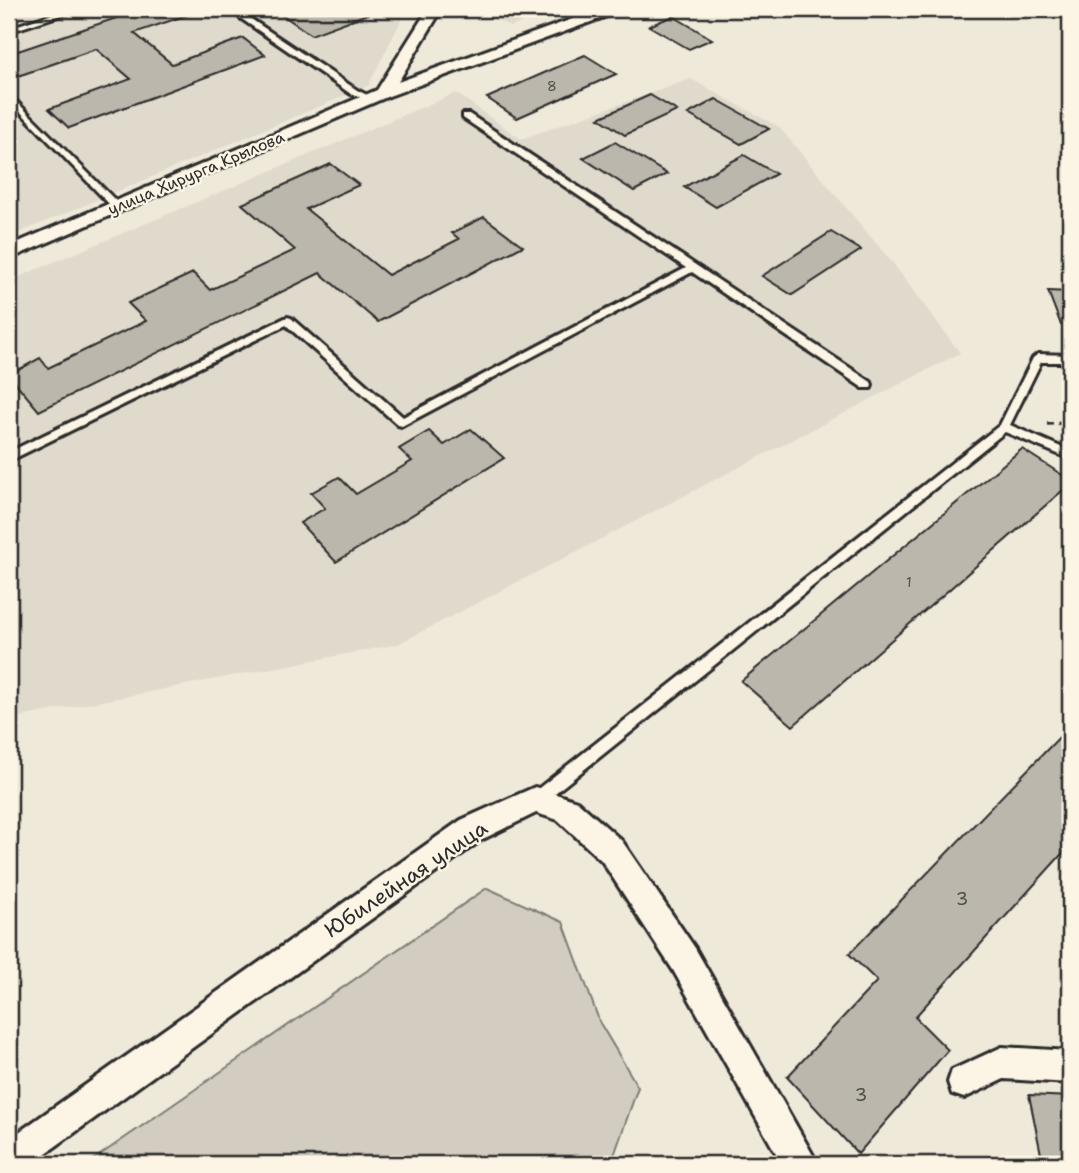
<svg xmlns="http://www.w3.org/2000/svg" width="1079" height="1173" font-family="'Shantell Sans',sans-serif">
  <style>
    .built { fill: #e0dacc }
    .green { fill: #d2cdc0; stroke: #7e7c76; stroke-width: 2 }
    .building { fill: #bcb7ac; stroke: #2b2b2b; stroke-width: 2 }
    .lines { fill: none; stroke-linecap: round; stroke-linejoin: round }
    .lane-casing { stroke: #2b2b2b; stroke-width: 6 }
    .street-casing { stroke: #2b2b2b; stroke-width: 6 }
    .path { stroke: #2b2b2b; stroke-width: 3.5; stroke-dasharray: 6 4.5; stroke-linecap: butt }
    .lane { fill: #fcf5e5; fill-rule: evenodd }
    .street { fill: #fcf5e5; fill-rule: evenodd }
    .labels { text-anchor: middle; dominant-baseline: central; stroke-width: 5; stroke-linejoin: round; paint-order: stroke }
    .number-label { font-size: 14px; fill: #4f4e4b }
    .far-street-label { font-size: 16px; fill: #2b2b2b; stroke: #fcf5e5 }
    .near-number-label { font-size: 18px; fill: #4f4e4b }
    .near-street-label { font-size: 21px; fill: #2b2b2b; stroke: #fcf5e5 }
  </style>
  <rect width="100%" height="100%" fill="#efe9da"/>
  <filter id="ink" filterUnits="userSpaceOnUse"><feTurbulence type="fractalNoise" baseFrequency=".0143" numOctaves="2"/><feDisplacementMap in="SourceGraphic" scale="14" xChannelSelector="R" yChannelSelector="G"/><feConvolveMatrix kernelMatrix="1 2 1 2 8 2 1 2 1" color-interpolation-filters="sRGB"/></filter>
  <g filter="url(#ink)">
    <path class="built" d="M9,9H407L368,86L9,237Z
      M480,9H556L510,27Z
      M691,79L779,127L895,266L960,353L398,644L9,719V281L456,93L521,139Z"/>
    <path class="green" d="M487,888L563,922L600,1023L638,1087L611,1164H87Z"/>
    <path class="building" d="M143,9L199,11L134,33L172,64L243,38L265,55L69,128L49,109L131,79L96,49L15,77L9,71V54Z
      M292,9H381L311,35L280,13Z
      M673,16L712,39L689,49L649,26Z
      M585,55L616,74L517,118L487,98Z
      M650,95L677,111L625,135L599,118Z
      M716,99L769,129L741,144L688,114Z
      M615,142L667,174L634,191L583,158Z
      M744,155L776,174L716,207L684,187Z
      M331,164L359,185L306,209L388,275L459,239L452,233L484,217L523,246L378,322L320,273L39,411L9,375L40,358L48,368L146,321L128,303L193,273L210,290L295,250L242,204Z
      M831,232L861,250L792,295L762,276Z
      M1048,291L1070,292V326L1061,325Z
      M471,429L504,458L336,562L300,523L325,508L311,493L339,477L356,494L412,461L399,449L429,431L444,445Z
      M1022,449L1070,480V484L793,726L741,681Z
      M1070,726V845L915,1017L948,1050L858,1154L787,1077L877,981L849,954Z
      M1029,1095L1070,1097V1164H1043Z"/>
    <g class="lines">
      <g class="lane-casing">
        <path id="lane" d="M68,9H79L9,32V28Z
          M227,9H236L357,90L375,99L371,101L351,94Z
          M9,94L120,205V209H114L9,100Z
          M463,114H469L871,382L872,385L871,388H863L692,272L402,426L398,425L286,325L9,461V452L287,317L291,318L403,417L686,268L463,118Z
          M1038,354L1070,355V362H1041L1010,425L1070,451V459L1005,432L540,805L535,807L530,805L528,800L530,795L1000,425L1033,358Z"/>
      </g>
      <g class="street-casing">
        <path id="street" d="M428,9H442L398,82L600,9H620L618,12L389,96L9,259V246L377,90Z
          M535,787L577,801L622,841L695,948L818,1164H782L673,970L602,861L558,820L536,813L481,840L31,1164H9V1139L461,820Z
          M1002,1047L1070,1051V1083L1004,1079L964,1098L952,1094L948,1082L952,1070Z"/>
      </g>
      <path class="path" d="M1047,424L1070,423"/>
      <use href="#lane" class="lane"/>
      <use href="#street" class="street"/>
    </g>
  </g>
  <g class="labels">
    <g class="number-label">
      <text x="552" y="86">8</text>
      <text x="909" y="582">1</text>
    </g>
    <g class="far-street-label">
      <text transform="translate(196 173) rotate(-23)">улица Хирурга Крылова</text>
    </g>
    <g class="near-number-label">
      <text x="962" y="899">3</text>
      <text x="861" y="1095">3</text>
    </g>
    <g class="near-street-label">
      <text transform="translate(406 879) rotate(-34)">Юбилейная улица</text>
    </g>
  </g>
  <rect width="1079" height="1173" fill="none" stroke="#fcf5e5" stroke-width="35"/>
  <rect x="18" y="18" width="1044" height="1138" fill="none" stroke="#2b2b2b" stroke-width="2.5" filter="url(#ink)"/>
</svg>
